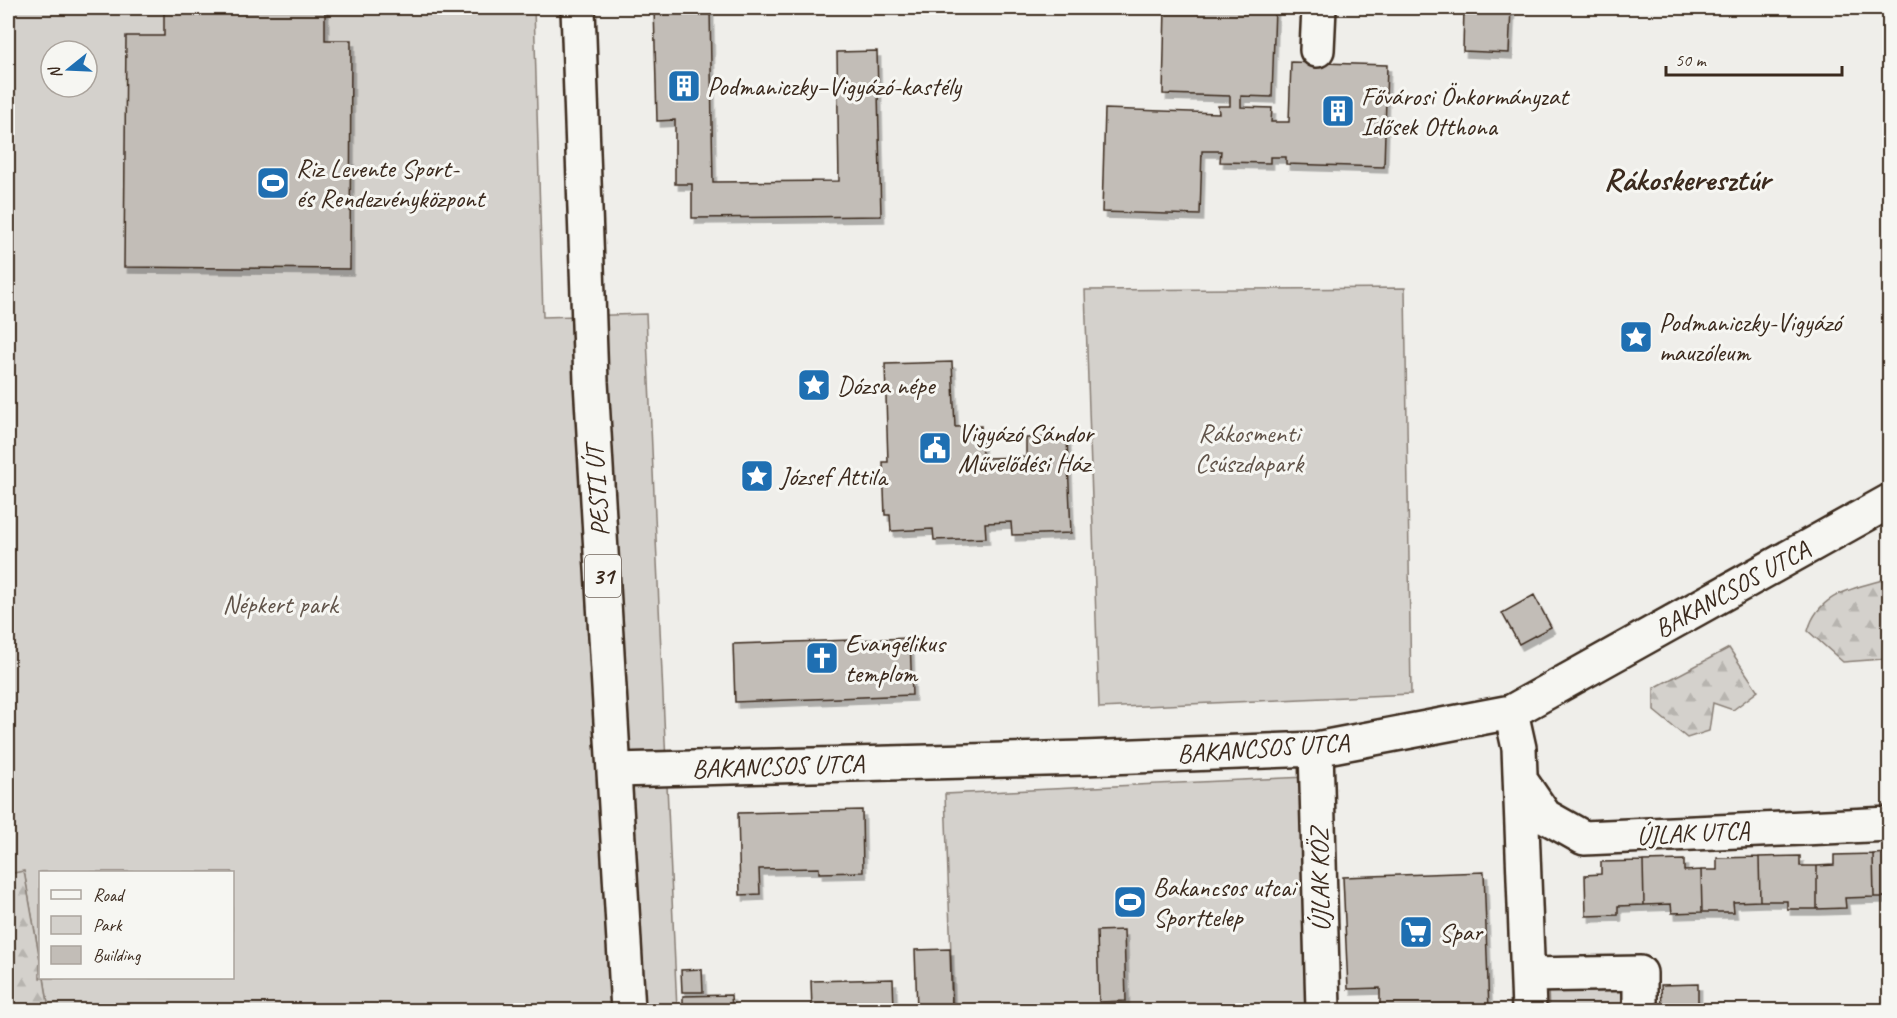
<svg xmlns="http://www.w3.org/2000/svg" width="1897" height="1018" font-family="Caveat,sans-serif">
  <style>
    .green { fill: #d4d1cc; stroke: #887e75; stroke-width: 1.5; fill-rule: evenodd }
    .forest { fill: url(#forest-firs); stroke: #887e75; stroke-width: 1.5 }
    .building { fill: #c2bdb7; stroke: #3b2a1e; stroke-width: 1.5; filter: url(#shadow) }
    .lines { fill: none; stroke-linecap: round; stroke-linejoin: round }
    .minor-casing { stroke: #3b2a1e; stroke-width: 38 }
    .major-casing { stroke: #3b2a1e; stroke-width: 38 }
    .minor { stroke: #f6f6f2; stroke-width: 33 }
    .major { stroke: #f6f6f2; stroke-width: 33 }
    .labels { text-anchor: middle; dominant-baseline: central; stroke-width: 6; stroke-linejoin: round; paint-order: stroke }
    .shield { fill: #f6f6f2; stroke: #73675e; stroke-width: 1.5 }
    .shield-label { font-size: 24px; font-weight: bold; fill: #3b2a1e }
    .poi-label { font-size: 26px; fill: #3b2a1e; stroke: #f6f6f2; text-anchor: start }
    .park-label { font-size: 26px; fill: #61544a; stroke: #f6f6f2 }
    .street-label { font-size: 26px; fill: #3b2a1e; stroke: #f6f6f2 }
    .district-label { font-size: 32px; font-weight: bold; fill: #3b2a1e; stroke: #f6f6f2 }
  </style>
  <defs>
    <pattern id="forest-firs" width="22" height="20" patternUnits="userSpaceOnUse" patternTransform="scale(1.5)"><rect width="22" height="20" fill="#d4d1cc"/><path d="M5 1l3.5 6h-7zM16 11l3.5 6h-7z" fill="#b7b4af"/></pattern>
    <filter id="shadow"><feDropShadow dx="3.5" dy="6" stdDeviation="0" flood-color="#0004"/></filter>
  </defs>
  <rect width="100%" height="100%" fill="#efeeea"/>
  <filter id="ink" filterUnits="userSpaceOnUse"><feTurbulence type="fractalNoise" baseFrequency=".0167" numOctaves="2"/><feDisplacementMap in="SourceGraphic" scale="12" xChannelSelector="R" yChannelSelector="G"/><feConvolveMatrix kernelMatrix="1 2 1 2 8 2 1 2 1" color-interpolation-filters="sRGB"/></filter>
  <g filter="url(#ink)">
    <path class="green" d="M8,8H534L543,317L646,314L677,1010H49L44,978H232V872H40V960L24,872L8,874ZM51,51H87V87H51Z
      M1405,288L1411,694L1099,708L1085,290Z
      M1307,777L1315,1010H953L945,794Z
      M1618,981L1630,993L1631,1010H1549L1548,989Z"/>
    <path class="forest" d="M1889,578V653L1883,659L1843,662L1808,631C1818,592 1856,588 1889,578Z
      M1729,648L1758,691L1733,710L1713,703L1709,731L1687,738L1654,711V688Z
      M24,871L40,960V978H44L49,1010H8V874Z"/>
    <path class="building" d="M164,8H325V40H351L350,269L124,267L126,36H164Z
      M654,8H710L713,182L839,181L837,52L877,51L881,216L692,218V184H675V120L657,121Z
      M1165,8H1275L1272,97L1241,96V107L1272,108L1271,122H1289L1291,62L1387,65L1384,167L1286,164V157H1270V163L1220,162L1221,151H1202L1200,215L1102,212L1105,109L1219,113L1218,106H1230V96L1163,94Z
      M1464,8H1511L1509,53L1463,51Z
      M952,362L955,427L981,426L982,458L1026,457V438L1067,437L1071,533L1012,535L1011,522L985,523L986,538L934,540L933,529L891,531L890,515H885L884,490L883,462H888L885,364Z
      M1534,595L1551,627L1519,644L1502,613Z
      M910,638L912,695L735,702L733,644Z
      M862,810L863,872L819,873V868L759,869L760,894L740,895L738,813Z
      M1890,853V897H1874L1873,854Z
      M1873,854L1874,897L1845,898L1846,908L1817,909V866L1834,865V855Z
      M1800,856V866H1817V909H1787V901H1760L1759,857Z
      M1759,857L1760,901L1733,902L1734,912H1702L1701,870H1717V858Z
      M1684,860V871L1701,870L1702,912L1672,913L1671,904L1644,905L1643,861Z
      M1643,861L1644,905L1618,906V915L1586,916L1585,875L1601,874V862Z
      M1484,872L1489,1010H1380V988L1348,989L1343,877Z
      M1124,930L1126,1001L1099,1002L1097,931Z
      M950,949L952,1010H917L915,950Z
      M702,969L703,992H682L681,970Z
      M893,979L894,1008L812,1010L811,981Z
      M1698,984V1010H1654L1662,1009L1661,985Z
      M731,995L732,1010H683V996Z"/>
    <g class="lines">
      <g class="minor-casing">
        <path id="minor" d="M1317,50L1319,8
          M1511,712L1519,748L1529,1010
          M1316,749L1323,1010
          M615,770L1083,758L1316,749L1511,712L1890,501
          M1521,781L1545,816L1584,838L1890,824
          M1528,975L1640,973V1010"/>
      </g>
      <g class="major-casing">
        <path id="major" d="M578,8L591,382L628,1010"/>
      </g>
      <use href="#minor" class="minor"/>
      <use href="#major" class="major"/>
    </g>
  </g>
  <defs>
    <g id="building-square" transform="scale(1.725)"><rect x="-9" y="-9" width="18" height="18" rx="4" fill="#1f6fb2" stroke="#f6f6f2"/><path d="M-4-6H4V6H1V3H-1V6H-4ZM-2.5-4.3h1.7v1.8h-1.7ZM.8-4.3h1.7v1.8H.8ZM-2.5-1h1.7V.8h-1.7ZM.8-1h1.7V.8H.8Z" fill="#fff"/></g>
    <g id="stadium-square" transform="scale(1.725)"><rect x="-9" y="-9" width="18" height="18" rx="4" fill="#1f6fb2" stroke="#f6f6f2"/><path d="M0-5a6.5 5 0 1 0 0 10a6.5 5 0 1 0 0-10ZM-3.5-1.8h7v3.6h-7Z" fill="#fff"/></g>
    <g id="sight-square" transform="scale(1.725)"><rect x="-9" y="-9" width="18" height="18" rx="4" fill="#1f6fb2" stroke="#f6f6f2"/><path d="M0-6L1.8-2.2L6-1.7L2.9 1.2L3.7 5.4L0 3.3L-3.7 5.4L-2.9 1.2L-6-1.7L-1.8-2.2Z" fill="#fff"/></g>
    <g id="civic-square" transform="scale(1.725)"><rect x="-9" y="-9" width="18" height="18" rx="4" fill="#1f6fb2" stroke="#f6f6f2"/><path d="M-.6-6.5H3V-4.5H.6V-3L4-1V1h2V6H-6V1h2V-1L-.6-3ZM-1.2 2.5V6h2.4V2.5Z" fill="#fff"/></g>
    <g id="church-square" transform="scale(1.725)"><rect x="-9" y="-9" width="18" height="18" rx="4" fill="#1f6fb2" stroke="#f6f6f2"/><path d="M-1.2-6h2.4v3.5h3.3v2.4h-3.3V6h-2.4V-.1h-3.3v-2.4h3.3Z" fill="#fff"/></g>
    <g id="supermarket-square" transform="scale(1.725)"><rect x="-9" y="-9" width="18" height="18" rx="4" fill="#1f6fb2" stroke="#f6f6f2"/><path d="M-6-5.5h2.5l.6 2H6L4.5 2H-2.5L-4.4-4H-6ZM-1.5 3.2a1.3 1.3 0 1 0 .1 0ZM3 3.2a1.3 1.3 0 1 0 .1 0Z" fill="#fff"/></g>
  </defs>
  <g fill-rule="evenodd">
    <use href="#building-square" x="684" y="86"/>
    <use href="#building-square" x="1338" y="111"/>
    <use href="#stadium-square" x="273" y="183"/>
    <use href="#sight-square" x="1636" y="337"/>
    <use href="#sight-square" x="814" y="385"/>
    <use href="#civic-square" x="935" y="448"/>
    <use href="#sight-square" x="757" y="476"/>
    <use href="#church-square" x="822" y="658"/>
    <use href="#stadium-square" x="1130" y="902"/>
    <use href="#supermarket-square" x="1416" y="932"/>
  </g>
  <g class="labels">
    <rect class="shield" x="585" y="555" width="36" height="42" rx="4.5"/>
    <g class="shield-label">
      <text x="603" y="576">31</text>
    </g>
    <g class="poi-label">
      <text x="707" y="86">Podmaniczky–Vigyázó-kastély</text>
      <text x="1361" y="96">Fővárosi Önkormányzat<tspan x="1361" dy="30">Idősek Otthona</tspan></text>
      <text x="296" y="168">Riz Levente Sport-<tspan x="296" dy="30">és Rendezvényközpont</tspan></text>
      <text x="1659" y="322">Podmaniczky-Vigyázó<tspan x="1659" dy="30">mauzóleum</tspan></text>
      <text x="837" y="385">Dózsa népe</text>
      <text x="958" y="433">Vigyázó Sándor<tspan x="958" dy="30">Művelődési Ház</tspan></text>
      <text x="780" y="476">József Attila</text>
      <text x="845" y="643">Evangélikus<tspan x="845" dy="30">templom</tspan></text>
      <text x="1153" y="887">Bakancsos utcai<tspan x="1153" dy="30">Sporttelep</tspan></text>
      <text x="1439" y="932">Spar</text>
    </g>
    <g class="park-label">
      <text x="1249" y="433">Rákosmenti<tspan x="1249" dy="30">Csúszdapark</tspan></text>
      <text x="280" y="604">Népkert park</text>
    </g>
    <g class="street-label">
      <text transform="translate(597 491) rotate(-94)">PESTI ÚT</text>
      <text transform="translate(1732 589) rotate(-29)">BAKANCSOS UTCA</text>
      <text transform="translate(1263 748) rotate(-4)">BAKANCSOS UTCA</text>
      <text transform="translate(778 766) rotate(-2)">BAKANCSOS UTCA</text>
      <text transform="translate(1693 833) rotate(-3)">ÚJLAK UTCA</text>
      <text transform="translate(1320 880) rotate(-91)">ÚJLAK KÖZ</text>
    </g>
    <g class="district-label">
      <text x="1687" y="179">Rákoskeresztúr</text>
    </g>
  </g>
  <rect width="1897" height="1018" fill="none" stroke="#f6f6f2" stroke-width="30"/>
  <rect x="15" y="15" width="1867" height="988" fill="none" stroke="#3b2a1e" stroke-width="2" filter="url(#ink)"/>
  <rect x="39" y="871" width="195" height="108" fill="#f6f6f2" stroke="#aba49d" stroke-width="1.5"/>
  <rect x="51" y="890" width="30" height="9" fill="#f6f6f2" stroke="#aba49d" stroke-width="1.5"/>
  <text x="93" y="901" font-size="18" fill="#3b2a1e">Road</text>
  <rect x="51" y="916" width="30" height="18" fill="#d4d1cc" stroke="#aba49d" stroke-width="1.5"/>
  <text x="93" y="931" font-size="18" fill="#3b2a1e">Park</text>
  <rect x="51" y="946" width="30" height="18" fill="#c2bdb7" stroke="#aba49d" stroke-width="1.5"/>
  <text x="93" y="961" font-size="18" fill="#3b2a1e">Building</text>
  <g transform="translate(69 69) rotate(252)"><circle r="28" fill="#f6f6f2" stroke="#aba49d" stroke-width="1.5"/>
  <path d="M0-4.5L10 22L0 15L-10 22Z" fill="#1f6fb2"/>
  <text y="-9" font-size="16" font-weight="bold" text-anchor="middle" fill="#3b2a1e">N</text>
  </g>
  <path d="M1666 66v9h176v-9" fill="none" stroke="#3b2a1e" stroke-width="3"/>
  <text x="1675" y="66" font-size="18" fill="#3b2a1e" stroke="#f6f6f2" stroke-width="4.5" paint-order="stroke">50 m</text>
</svg>
